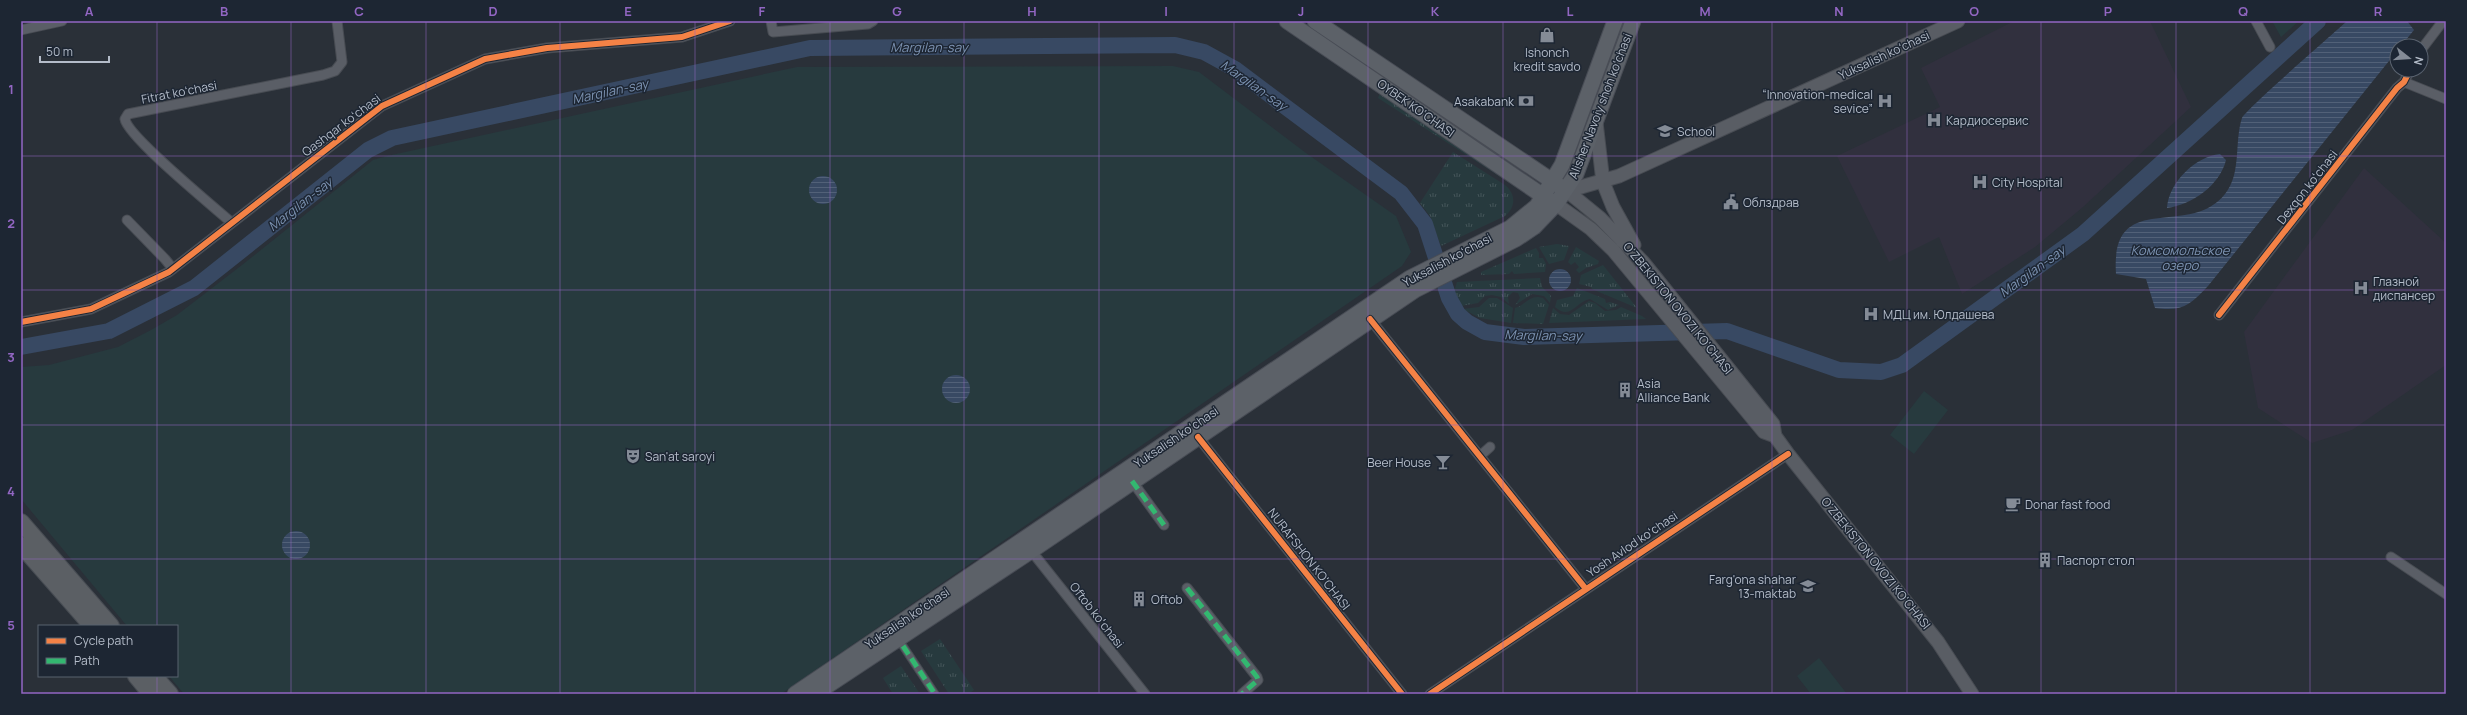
<svg xmlns="http://www.w3.org/2000/svg" width="2467" height="715" font-family="Manrope,sans-serif">
  <style>
    .medical { fill: #31303e }
    .grass { fill: url(#grass-tufts) }
    .green { fill: #273a3e }
    .water { fill: url(#water-rules) }
    .lines { fill: none; stroke-linecap: round; stroke-linejoin: round }
    .river { stroke: #384963; stroke-width: 16 }
    .pedestrian-casing { stroke: #484c53; stroke-width: 9 }
    .minor-casing { stroke: #484c53; stroke-width: 11 }
    .secondary-casing { stroke: #484c53; stroke-width: 15 }
    .primary-casing { stroke: #484c55; stroke-width: 17 }
    .trunk-casing { stroke: #474c53; stroke-width: 18 }
    .pedestrian { stroke: #5a5e66; stroke-width: 7 }
    .minor { stroke: #5a5e66; stroke-width: 9 }
    .secondary { stroke: #595d64; stroke-width: 13 }
    .primary { stroke: #5c6168; stroke-width: 15 }
    .trunk { stroke: #5b5f64; stroke-width: 16 }
    .quiet { stroke: #33b770; stroke-width: 5; stroke-dasharray: 10 5; stroke-linecap: butt }
    .cycleway-casing { stroke: #1d2633; stroke-width: 8 }
    .cycleway { stroke: #f48246; stroke-width: 6 }
    .grid { fill: none; stroke: #9266c3; stroke-width: 1; stroke-opacity: 0.55 }
    .labels { text-anchor: middle; dominant-baseline: central; stroke-width: 3; stroke-linejoin: round; paint-order: stroke }
    .poi-label { font-size: 12px; fill: #b4bcc9; stroke: #1d2633; text-anchor: start }
    .street-label { font-size: 12px; fill: #b4bcc9; stroke: #1d2633 }
    .water-label { font-size: 13px; font-style: italic; fill: #7c92b1; stroke: #1d2633 }
    .neatline { fill: none; stroke: #9266c3; stroke-width: 1.5 }
    .grid-label { font-size: 13px; text-anchor: middle; font-weight: bold; fill: #9266c3 }
  </style>
  <defs>
    <pattern id="grass-tufts" width="24" height="20" patternUnits="userSpaceOnUse"><rect width="24" height="20" fill="#273a3e"/><path d="M3 7l-1-3M5 7V3M7 7l1-3M15 17l-1-3M17 17v-4M19 17l1-3" fill="none" stroke="#445559"/></pattern>
    <pattern id="water-rules" width="6" height="5" patternUnits="userSpaceOnUse"><rect width="6" height="5" fill="#384963"/><path d="M0 2.5h6" fill="none" stroke="#526178"/></pattern>
  </defs>
  <rect width="100%" height="100%" fill="#2a3038"/>
  <path class="medical" d="M2014,21H2150L2191,107L2083,207L2035,247L1962,294L1939,237L1889,262L1837,156L1940,107L1921,68Z
    M2364,168L2446,243V365L2352,430L2312,443L2258,408L2244,332Z"/>
  <path class="grass" d="M1380,93L1503,176L1502,178L1378,98Z
    M1453,152L1505,185C1516,194 1516,207 1505,216L1441,246L1430,216L1420,203Z
    M1557,244L1569,246L1564,260L1549,264L1539,247Z
    M1576,247L1599,261L1598,264L1586,268L1579,273L1576,270L1579,267L1575,262L1571,265L1568,262Z
    M1536,248L1539,253V258H1543L1546,264L1545,272L1514,274L1512,271L1509,274L1481,275V272Z
    M1603,265L1637,308L1592,289L1591,287L1579,284L1581,275Z
    M1540,278L1542,287L1551,296L1550,303L1544,296L1532,294L1515,305L1520,298L1518,293L1513,292L1508,297L1509,304L1501,297L1492,295L1485,296L1478,303L1461,306L1454,292L1457,282Z
    M1577,288L1605,299L1606,303L1610,302L1619,305L1608,310L1590,299C1576,301 1571,321 1555,307L1557,300L1573,296Z
    M1538,297L1543,298L1549,305L1543,324L1513,323L1515,308C1524,306 1528,297 1538,297Z
    M1489,298H1497L1513,308L1511,323L1480,318L1463,309L1479,307Z
    M1589,301L1595,303L1605,311L1616,310L1621,307L1642,316L1646,319L1549,323L1553,308L1560,314L1569,315Z
    M940,639L974,690L968,694H949L921,651Z
    M901,666L920,694H893L883,678Z"/>
  <path class="green" d="M2272,21H2299L2281,37Z
    M1173,66L1199,72L1306,153L1396,216L1411,252L1402,266L781,694H184L169,676H177V626H127L21,499V367L49,365L118,347L151,330L177,315L242,265L373,160L387,156L797,67Z
    M1924,391L1948,410L1914,454L1890,435Z
    M1819,658L1847,694H1811L1797,676Z"/>
  <path class="water" d="M2347,21H2407L2414,30L2401,46H2397V51L2208,286C2190,305 2182,312 2155,308L2146,279L2116,274C2110,187 2189,240 2225,194C2242,173 2234,142 2242,118C2245,110 2334,33 2347,21Z
    M2220,154L2226,160C2220,185 2192,205 2167,208C2169,182 2195,157 2220,154Z
    M809 190a14 14 0 1 1 28 0a14 14 0 1 1-28 0Z
    M1549 280a11 11 0 1 1 22 0a11 11 0 1 1-22 0Z
    M942 389a14 14 0 1 1 28 0a14 14 0 1 1-28 0Z
    M282 545a14 14 0 1 1 28 0a14 14 0 1 1-28 0Z"/>
  <g class="lines">
    <path class="river" d="M21,347L109,331L194,288L368,150L392,138L810,48L1175,45L1204,52L1235,69L1401,193L1425,224L1449,298L1458,314L1467,322L1485,332L1524,337L1727,331L1839,370L1881,372L1902,365L2083,234L2318,21"/>
    <g class="pedestrian-casing">
      <path id="pedestrian" d="M903,646L935,694"/>
    </g>
    <g class="minor-casing">
      <path id="minor" d="M771,21L773,32L868,24L873,21
        M2256,21L2270,47
        M21,30L62,21
        M2421,50L2443,21
        M2404,82L2446,99
        M127,220L165,259L173,269
        M232,223C214,207 127,136 125,119L128,114L323,75L335,71L342,62L337,21
        M2219,315L2397,88L2404,82L2410,70
        M1370,319L1586,589
        M21,322L91,309L169,272L382,106L485,59L547,48L682,37L730,21
        M1198,437L1402,694
        M1480,456L1490,447
        M1132,481L1164,525
        M1029,548L1145,694
        M2391,557L2446,594
        M1187,588L1257,677L1258,680L1242,694
        M1430,694L1788,454"/>
    </g>
    <g class="secondary-casing">
      <path id="secondary" d="M1596,122L1603,182L1613,207L1634,245
        M1567,191L1600,218L1643,262L1773,424L1775,436L1788,454L1938,642L1972,694
        M1567,191L1619,176L1958,21
        M1556,204L1591,229L1613,250L1764,432L1775,436"/>
    </g>
    <g class="primary-casing">
      <path id="primary" d="M1287,21L1552,202
        M1315,21L1561,187
        M795,694L1410,278L1510,228L1537,206L1562,165L1615,21
        M815,694L1031,551L1415,290L1516,239L1534,227L1556,204L1576,174L1633,21"/>
    </g>
    <g class="trunk-casing">
      <path id="trunk" d="M21,522L111,626
        M21,545L92,626
        M136,676L151,694
        M154,676L170,694"/>
    </g>
    <use href="#pedestrian" class="pedestrian"/>
    <use href="#minor" class="minor"/>
    <use href="#secondary" class="secondary"/>
    <use href="#primary" class="primary"/>
    <use href="#trunk" class="trunk"/>
    <path class="quiet" d="M1132,481L1164,525
      M1187,588L1257,677L1258,680L1242,694
      M903,646L935,694"/>
    <g class="cycleway-casing">
      <path id="cycleway" d="M2219,315L2397,88L2404,82L2410,70
        M1370,319L1586,589
        M21,322L91,309L169,272L382,106L485,59L547,48L682,37L730,21
        M1198,437L1402,694
        M1430,694L1788,454"/>
    </g>
    <use href="#cycleway" class="cycleway"/>
  </g>
  <path class="grid" d="M157,21V626M291,21V694M426,21V694M560,21V694M695,21V694M830,21V694M964,21V694M1099,21V694M1234,21V694M1368,21V694M1503,21V694M1637,21V694M1772,21V694M1907,21V694M2041,21V694M2176,21V694M2310,21V694M21,156H2446M21,290H2446M21,425H2446M21,559H2446M157,676V694"/>
  <defs>
    <g id="shop-bare" transform="scale(1.2)"><path d="M-5-2.5h2.3a2.7 3.5 0 0 1 5.4 0H5L5.5 6h-11ZM-1.5-2.5h3a1.5 2.3 0 0 0-3 0Z" fill="#848b96" stroke="#1d2633" stroke-width="2.5" paint-order="stroke"/></g>
    <g id="bank-bare" transform="scale(1.2)"><path d="M-6-4H6V4H-6ZM0-2.3a2.3 2.3 0 1 0 0 4.6a2.3 2.3 0 1 0 0-4.6Z" fill="#848b96" stroke="#1d2633" stroke-width="2.5" paint-order="stroke"/></g>
    <g id="hospital-bare" transform="scale(1.2)"><path d="M-5-5h3v3.5h4V-5h3V5h-3V1.5h-4V5h-3Z" fill="#848b96" stroke="#1d2633" stroke-width="2.5" paint-order="stroke"/></g>
    <g id="school-bare" transform="scale(1.2)"><path d="M0-5L7-2L0 1L-7-2ZM-4 1L0 2.5L4 1V4Q0 6-4 4Z" fill="#848b96" stroke="#1d2633" stroke-width="2.5" paint-order="stroke"/></g>
    <g id="civic-bare" transform="scale(1.2)"><path d="M-.6-6.5H3V-4.5H.6V-3L4-1V1h2V6H-6V1h2V-1L-.6-3ZM-1.2 2.5V6h2.4V2.5Z" fill="#848b96" stroke="#1d2633" stroke-width="2.5" paint-order="stroke"/></g>
    <g id="building-bare" transform="scale(1.2)"><path d="M-4-6H4V6H1V3H-1V6H-4ZM-2.5-4.3h1.7v1.8h-1.7ZM.8-4.3h1.7v1.8H.8ZM-2.5-1h1.7V.8h-1.7ZM.8-1h1.7V.8H.8Z" fill="#848b96" stroke="#1d2633" stroke-width="2.5" paint-order="stroke"/></g>
    <g id="theatre-bare" transform="scale(1.2)"><path d="M-5-5.5Q0-4 5-5.5V0Q5 5 0 6Q-5 5-5 0ZM-3.3-2.5H-1v1.5H-3.3ZM1-2.5H3.3v1.5H1ZM-2.8 1Q0 5.5 2.8 1Z" fill="#848b96" stroke="#1d2633" stroke-width="2.5" paint-order="stroke"/></g>
    <g id="bar-bare" transform="scale(1.2)"><path d="M-6-5H6L.8 .8V4.5H3.5V6h-7V4.5H-.8V.8Z" fill="#848b96" stroke="#1d2633" stroke-width="2.5" paint-order="stroke"/></g>
    <g id="cafe-bare" transform="scale(1.2)"><path d="M-5.5-4.5H6V0H3Q3 3.5 0 3.5H-2.5Q-5.5 3.5-5.5 0ZM3-3.2v2h1.7v-2ZM-6 4.5H4V6H-6Z" fill="#848b96" stroke="#1d2633" stroke-width="2.5" paint-order="stroke"/></g>
  </defs>
  <g fill-rule="evenodd">
    <use href="#shop-bare" x="1547" y="35"/>
    <use href="#bank-bare" x="1526" y="101"/>
    <use href="#hospital-bare" x="1885" y="101"/>
    <use href="#hospital-bare" x="1934" y="120"/>
    <use href="#school-bare" x="1665" y="131"/>
    <use href="#hospital-bare" x="1980" y="182"/>
    <use href="#civic-bare" x="1731" y="202"/>
    <use href="#hospital-bare" x="2361" y="288"/>
    <use href="#hospital-bare" x="1871" y="314"/>
    <use href="#building-bare" x="1625" y="390"/>
    <use href="#theatre-bare" x="633" y="456"/>
    <use href="#bar-bare" x="1443" y="462"/>
    <use href="#cafe-bare" x="2013" y="504"/>
    <use href="#building-bare" x="2045" y="560"/>
    <use href="#school-bare" x="1808" y="586"/>
    <use href="#building-bare" x="1139" y="599"/>
  </g>
  <g class="labels">
    <g class="poi-label">
      <text x="1547" y="52" text-anchor="middle">Ishonch<tspan x="1547" dy="14">kredit savdo</tspan></text>
      <text x="1873" y="94" text-anchor="end">“Innovation-medical<tspan x="1873" dy="14">sevice”</tspan></text>
      <text x="1514" y="101" text-anchor="end">Asakabank</text>
      <text x="1946" y="120">Кардиосервис</text>
      <text x="1677" y="131">School</text>
      <text x="1992" y="182">City Hospital</text>
      <text x="1743" y="202">Облздрав</text>
      <text x="2373" y="281">Глазной<tspan x="2373" dy="14">диспансер</tspan></text>
      <text x="1883" y="314">МДЦ им. Юлдашева</text>
      <text x="1637" y="383">Asia<tspan x="1637" dy="14">Alliance Bank</tspan></text>
      <text x="645" y="456">San'at saroyi</text>
      <text x="1431" y="462" text-anchor="end">Beer House</text>
      <text x="2025" y="504">Donar fast food</text>
      <text x="2057" y="560">Паспорт стол</text>
      <text x="1796" y="579" text-anchor="end">Farg'ona shahar<tspan x="1796" dy="14">13-maktab</tspan></text>
      <text x="1151" y="599">Oftob</text>
    </g>
    <g class="street-label">
      <text transform="translate(1884 55) rotate(-25)">Yuksalish koʻchasi</text>
      <text transform="translate(179 92) rotate(-11)">Fitrat koʻchasi</text>
      <text transform="translate(1600 106) rotate(-69)">Alisher Navoiy shoh koʻchasi</text>
      <text transform="translate(1416 108) rotate(35)">OYBEK KO‘CHASI</text>
      <text transform="translate(341 125) rotate(-37)">Qashqar koʻchasi</text>
      <text transform="translate(2307 187) rotate(-52)">Dexqon koʻchasi</text>
      <text transform="translate(1447 260) rotate(-28)">Yuksalish koʻchasi</text>
      <text transform="translate(1678 308) rotate(51)">O'ZBEKISTON OVOZI KO'CHASI</text>
      <text transform="translate(1176 437) rotate(-34)">Yuksalish koʻchasi</text>
      <text transform="translate(1632 544) rotate(-34)">Yosh Avlod koʻchasi</text>
      <text transform="translate(1309 559) rotate(52)">NURAFSHON KO'CHASI</text>
      <text transform="translate(1876 563) rotate(51)">O'ZBEKISTON OVOZI KO'CHASI</text>
      <text transform="translate(1097 615) rotate(52)">Oftob koʻchasi</text>
      <text transform="translate(907 618) rotate(-34)">Yuksalish koʻchasi</text>
    </g>
    <g class="water-label">
      <text x="929" y="47">Margilan-say</text>
      <text transform="translate(1254 85) rotate(35)">Margilan-say</text>
      <text transform="translate(610 91) rotate(-12)">Margilan-say</text>
      <text transform="translate(300 204) rotate(-38)">Margilan-say</text>
      <text x="2180" y="250">Комсомольское<tspan x="2180" dy="15">озеро</tspan></text>
      <text transform="translate(2032 271) rotate(-36)">Margilan-say</text>
      <text transform="translate(1543 335) rotate(1)">Margilan-say</text>
    </g>
  </g>
  <rect width="2467" height="715" fill="none" stroke="#1d2633" stroke-width="44"/>
  <rect x="38" y="625" width="140" height="52" fill="#1d2633" stroke="#59626f"/>
  <rect x="46" y="638" width="20" height="6" fill="#f48246" stroke="#59626f"/>
  <text x="74" y="645" font-size="12" fill="#b4bcc9">Cycle path</text>
  <rect x="46" y="658" width="20" height="6" fill="#33b770" stroke="#59626f"/>
  <text x="74" y="665" font-size="12" fill="#b4bcc9">Path</text>
  <g transform="translate(2409 58) rotate(107)"><circle r="19" fill="#1d2633" stroke="#59626f"/>
  <path d="M0-3L7 15L0 10L-7 15Z" fill="#848b96"/>
  <text y="-6" font-size="11" font-weight="bold" text-anchor="middle" fill="#b4bcc9">N</text>
  </g>
  <path d="M40 56v6h69v-6" fill="none" stroke="#b4bcc9" stroke-width="2"/>
  <text x="46" y="56" font-size="12" fill="#b4bcc9" stroke="#1d2633" stroke-width="3" paint-order="stroke">50 m</text>
  <rect x="22" y="22" width="2423" height="671" class="neatline"/>
  <g class="grid-label">
    <text x="89" y="16">A</text>
    <text x="224" y="16">B</text>
    <text x="359" y="16">C</text>
    <text x="493" y="16">D</text>
    <text x="628" y="16">E</text>
    <text x="762" y="16">F</text>
    <text x="897" y="16">G</text>
    <text x="1032" y="16">H</text>
    <text x="1166" y="16">I</text>
    <text x="1301" y="16">J</text>
    <text x="1435" y="16">K</text>
    <text x="1570" y="16">L</text>
    <text x="1705" y="16">M</text>
    <text x="1839" y="16">N</text>
    <text x="1974" y="16">O</text>
    <text x="2108" y="16">P</text>
    <text x="2243" y="16">Q</text>
    <text x="2378" y="16">R</text>
    <text x="11" y="94">1</text>
    <text x="11" y="228">2</text>
    <text x="11" y="362">3</text>
    <text x="11" y="496">4</text>
    <text x="11" y="630">5</text>
  </g>
</svg>
